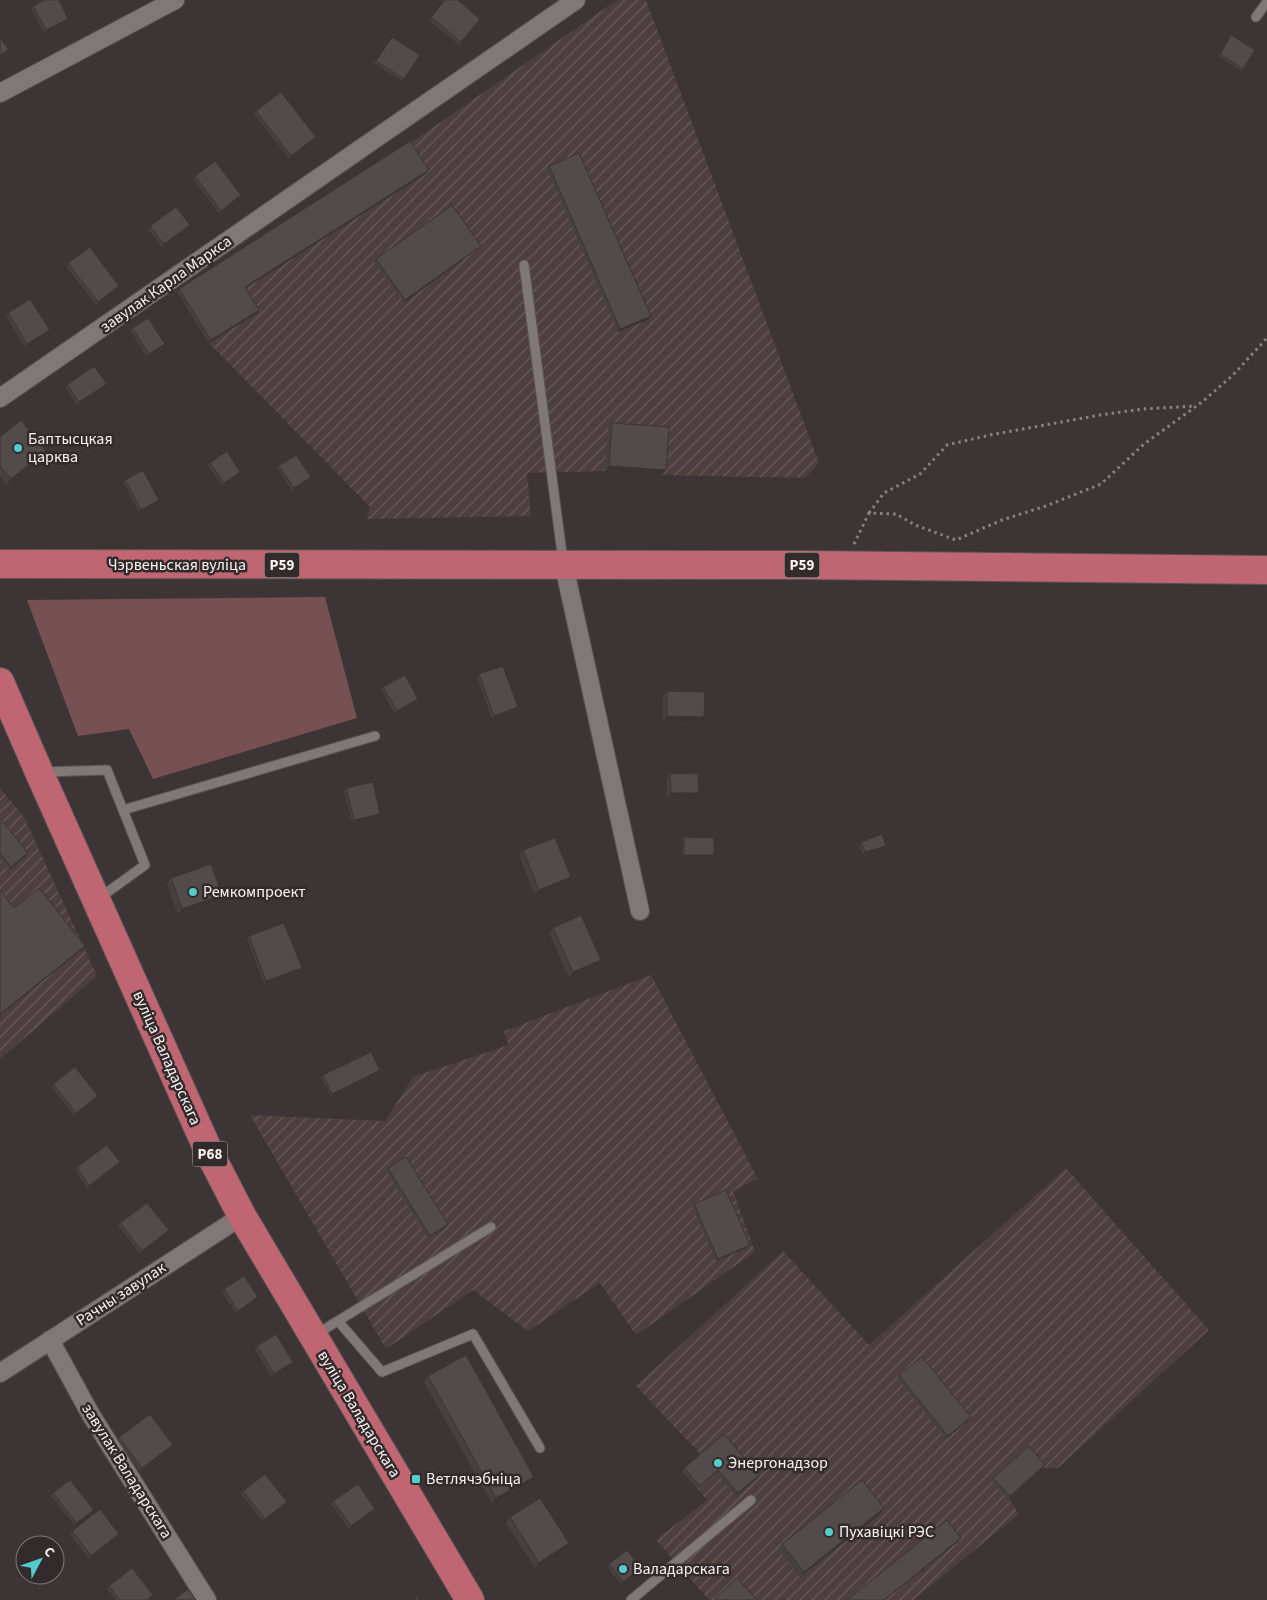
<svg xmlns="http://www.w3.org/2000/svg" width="1267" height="1600" font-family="'Source Sans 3',sans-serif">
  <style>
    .industrial { fill: url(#industrial-furrows) }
    .green { fill: #765053 }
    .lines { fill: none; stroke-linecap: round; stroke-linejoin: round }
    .service-casing { stroke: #5b5454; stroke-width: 11 }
    .minor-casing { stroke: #5b5454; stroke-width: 20 }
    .primary-casing { stroke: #5b5454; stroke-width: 30 }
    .path { stroke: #898282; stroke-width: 3; stroke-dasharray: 2.5 4; stroke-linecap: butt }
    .service { stroke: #807777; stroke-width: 9 }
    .minor { stroke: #807777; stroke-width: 18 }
    .primary { stroke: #c06673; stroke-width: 28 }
    .wall { fill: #474040 }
    .shaded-wall { fill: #3a3434 }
    .building { fill: #534a4b; stroke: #3a3434 }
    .poi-dot { fill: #53cdcb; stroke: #332b2b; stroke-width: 2 }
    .labels { text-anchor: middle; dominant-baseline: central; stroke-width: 5; stroke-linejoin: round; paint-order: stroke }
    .shield { fill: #332b2b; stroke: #bdb6b6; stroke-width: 1 }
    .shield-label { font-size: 15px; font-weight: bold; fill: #f8f2f2 }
    .street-label { font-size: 16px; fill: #f8f2f2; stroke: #332b2b }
    .poi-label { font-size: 16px; fill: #f8f2f2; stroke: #332b2b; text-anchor: start }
  </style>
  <defs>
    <pattern id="industrial-furrows" width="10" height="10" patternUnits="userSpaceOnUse" patternTransform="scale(1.25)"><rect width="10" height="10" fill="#4d3f40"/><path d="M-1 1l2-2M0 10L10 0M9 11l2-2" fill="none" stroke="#675b5c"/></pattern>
  </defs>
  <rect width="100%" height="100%" fill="#3d3535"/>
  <path class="industrial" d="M617,0H646L819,463L805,478L662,475L605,471L527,473L531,516L366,519L370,507L209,343L177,291L409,144Z
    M0,788L24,817L97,976L0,1059Z
    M651,975L758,1179L733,1191L755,1252L636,1335L600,1283L528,1331L473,1290L386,1349L250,1115L385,1121L413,1077L508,1045L504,1031Z
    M1066,1168L1209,1330L1058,1468H1043L1009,1499L1019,1514L913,1600H709L656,1540L707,1500L682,1471L701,1455L636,1386L783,1251L869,1345Z"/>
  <path class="green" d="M325,597L357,718L153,779L129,729L78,736L27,600Z"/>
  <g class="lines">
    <g class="service-casing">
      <path id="service" d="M1256,17L1267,2
        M524,265L563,561
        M42,772L107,770L145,865L98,899
        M123,810L375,736
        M338,1321L382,1372L473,1334L540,1448
        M315,1335L491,1227
        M631,1600L751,1500"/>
    </g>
    <g class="minor-casing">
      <path id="minor" d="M0,93L175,0
        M0,398L576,0
        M564,566L640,911
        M50,1340L91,1415L207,1600
        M0,1373L242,1216"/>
    </g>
    <g class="primary-casing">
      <path id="primary" d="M0,564L804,565L1267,570
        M0,682L39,772L209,1152L242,1216L470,1600"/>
    </g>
    <path class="path" d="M869,513L884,493L920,474L947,445L990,435L1100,415L1143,409L1196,406
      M854,544L869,513L896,514L915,525L956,540L1002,520L1046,506L1101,484L1144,444L1202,402L1233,375L1267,338"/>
    <use href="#service" class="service"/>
    <use href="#minor" class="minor"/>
    <use href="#primary" class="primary"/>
  </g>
  <path class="wall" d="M445,0L480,19L459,45L429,20Z
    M33,6L68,19L66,22L44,33L31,8Z
    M1231,35L1255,50L1241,71L1218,56Z
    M392,37L420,55L402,81L374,63Z
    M256,111L314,140L289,159L254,114Z
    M549,166L649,319L618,332L547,169Z
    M427,173L245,288L259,310L257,313L209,343L177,291L179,289Z
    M195,176L239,198L219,213L193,179Z
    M150,226L188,228L162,247L148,229Z
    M479,248L404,303L374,262L376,259Z
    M68,263L118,289L96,305L66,266Z
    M8,313L48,333L25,347L6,316Z
    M132,328L163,347L147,357L130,330Z
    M107,384L105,386L77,405L65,387L67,385Z
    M612,423L662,475L605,471L608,429Z
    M0,437L46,451L42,456L7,485L0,476Z
    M210,463L238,474L222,486L208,465Z
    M279,466L309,480L292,491L277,468Z
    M125,480L157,503L139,512L123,482Z
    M479,674L518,707L516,710L492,719L477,677Z
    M383,687L417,702L395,714L381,690Z
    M667,691L700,723L663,722V697Z
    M670,774L695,798L667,799V779Z
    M346,788L380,814L379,816L352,823L344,791Z
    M0,818L28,853L26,856L9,870L0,859Z
    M684,837L712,858H682L683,840Z
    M861,842L886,846L884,848L863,855L859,845Z
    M523,850L567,883L535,895L519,856Z
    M171,878L222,895L218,901L178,915L167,883Z
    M553,928L601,960L597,965L569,978L549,933Z
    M249,936L300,971L264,984L247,939Z
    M380,1070L378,1073L331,1097L321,1078L323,1075Z
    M53,1084L96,1099L74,1116L51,1086Z
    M118,1164L87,1189L75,1170L77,1167Z
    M388,1168L448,1224L446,1227L428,1238L386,1171Z
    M694,1204L748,1247L716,1261L692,1207Z
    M120,1223L169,1230L167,1233L140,1254L118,1226Z
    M224,1289L258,1297L256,1300L236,1313L222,1292Z
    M257,1346L291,1365L272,1377L255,1349Z
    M899,1375L971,1417L969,1420L946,1439L897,1378Z
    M428,1376L534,1477L530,1482L492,1504L424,1382Z
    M724,1434L759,1475L757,1478L736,1496L716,1473L698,1489L682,1471L684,1468Z
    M119,1437L171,1448L140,1471L117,1439Z
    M1045,1465L1044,1468L1008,1499L991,1480L993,1478Z
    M243,1491L285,1505L263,1522L241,1494Z
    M53,1493L92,1513L75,1526L51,1496Z
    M333,1501L375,1509L373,1512L349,1529L331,1504Z
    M880,1514L800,1577L778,1550L782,1544Z
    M510,1517L565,1549L535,1568L506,1523Z
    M72,1531L119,1534L117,1537L89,1559L70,1534Z
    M609,1564L639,1571L621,1585L607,1566Z
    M109,1586L153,1595L149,1600H116L107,1589Z"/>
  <path class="shaded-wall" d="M68,19L66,22L44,33L46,30Z
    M316,137L314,140L289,159L291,156Z
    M429,170L427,173L243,290L245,287Z
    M241,195L239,198L219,213L221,211Z
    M190,225L188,228L162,247L164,244Z
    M481,246L479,248L404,303L405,300Z
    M119,286L118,289L96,305L98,302Z
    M259,310L257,313L209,343L211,340Z
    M651,316L649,319L618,332L620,329Z
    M50,330L48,333L25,347L27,344Z
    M165,344L163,347L147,357L149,354Z
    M107,384L105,386L77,405L79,402Z
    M46,451L42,456L7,485L11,479Z
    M609,466L666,470L662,475L605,471Z
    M240,472L238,474L222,486L224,483Z
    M311,477L309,480L292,491L294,488Z
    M159,500L157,503L139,512L141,510Z
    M418,699L417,702L395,714L397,711Z
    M518,707L516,710L492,719L494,716Z
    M667,716L704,717L700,723L663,722Z
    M671,793H699L695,798L667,799Z
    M380,814L379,816L352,823L354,820Z
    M886,846L884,848L863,855L865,852Z
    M28,853L26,856L9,870L11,867Z
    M684,855H714L712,858H682Z
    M571,877L567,883L535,895L539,890Z
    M222,895L218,901L178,915L182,909Z
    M85,946L83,949L0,1015V1014Z
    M601,960L597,965L569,978L573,972Z
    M302,968L300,971L264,984L266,981Z
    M380,1070L378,1073L331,1097L332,1094Z
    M98,1096L96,1099L74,1116L76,1113Z
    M120,1162L118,1164L87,1189L89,1186Z
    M448,1224L446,1227L428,1238L430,1236Z
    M169,1230L167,1233L140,1254L142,1251Z
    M750,1245L748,1247L716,1261L718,1259Z
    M258,1297L256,1300L236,1313L238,1311Z
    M293,1362L291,1365L272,1377L274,1374Z
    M971,1417L969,1420L946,1439L948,1436Z
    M173,1445L171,1448L140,1471L142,1468Z
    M1045,1465L1044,1468L1008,1499L1010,1496Z
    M718,1470L716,1473L698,1489L700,1486Z
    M759,1475L757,1478L736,1496L738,1493Z
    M534,1477L530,1482L492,1504L496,1498Z
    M287,1502L285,1505L263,1522L265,1519Z
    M884,1508L880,1514L800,1577L804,1572Z
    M375,1509L373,1512L349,1529L351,1526Z
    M94,1510L92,1513L75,1526L76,1523Z
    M119,1534L117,1537L89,1559L91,1556Z
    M961,1538L959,1541L885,1600H884Z
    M569,1543L565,1549L535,1568L539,1563Z
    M641,1568L639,1571L621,1585L623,1582Z"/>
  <path class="building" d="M44,0H59L68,19L46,30L33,6Z
    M445,0H458L480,19L461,42L431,17Z
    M1231,35L1255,50L1243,69L1220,54Z
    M392,37L420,55L404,79L376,61Z
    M0,38L9,49L0,56Z
    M281,92L316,137L291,156L256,111Z
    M410,141L429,170L245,287L259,310L211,340L179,289Z
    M579,153L651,316L620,329L549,166Z
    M215,161L241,195L221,211L195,176Z
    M452,205L481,246L405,300L376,259Z
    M176,207L190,225L164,244L150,226Z
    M90,247L119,286L98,302L68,263Z
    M30,299L50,330L27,344L8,313Z
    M148,318L165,344L149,354L132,328Z
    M94,366L107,384L79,402L67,385Z
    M21,420L46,451L11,479L0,466V437Z
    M612,423L669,427L666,470L609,466Z
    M227,451L240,472L224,483L210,463Z
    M296,455L311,477L294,488L279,466Z
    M143,470L159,500L141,510L125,480Z
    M503,666L518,707L494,716L479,674Z
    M405,675L418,699L397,711L383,687Z
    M667,691L705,692L704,717L667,716Z
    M698,773L699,793H671L670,774Z
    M373,782L380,814L354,820L346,788Z
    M0,818L28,853L11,867L0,853Z
    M882,834L886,846L865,852L861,842Z
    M684,837L714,838V855H684Z
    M555,838L571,877L539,890L523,850Z
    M211,864L222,895L182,909L171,878Z
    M39,888L85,946L0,1014V890L14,908Z
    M581,915L601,960L573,972L553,928Z
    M284,923L302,968L266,981L249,936Z
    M371,1052L380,1070L332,1094L323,1075Z
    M75,1067L98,1096L76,1113L53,1084Z
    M107,1145L120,1162L89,1186L77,1167Z
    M406,1157L448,1224L430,1236L388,1168Z
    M726,1190L750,1245L718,1259L694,1204Z
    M147,1203L169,1230L142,1251L120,1223Z
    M244,1276L258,1297L238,1311L224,1289Z
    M276,1334L293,1362L274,1374L257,1346Z
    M466,1355L534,1477L496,1498L428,1376Z
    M922,1357L971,1417L948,1436L899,1375Z
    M150,1414L173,1445L142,1468L119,1437Z
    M724,1434L759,1475L738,1493L718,1470L700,1486L684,1468Z
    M1029,1446L1045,1465L1010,1496L993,1478Z
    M265,1474L287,1502L265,1519L243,1491Z
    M70,1480L94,1510L76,1523L53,1493Z
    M862,1480L884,1508L804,1572L782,1544Z
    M358,1484L375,1509L351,1526L333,1501Z
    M540,1498L569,1543L539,1563L510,1517Z
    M100,1509L119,1534L91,1556L72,1531Z
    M947,1520L961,1538L884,1600H847Z
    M627,1550L641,1568L623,1582L609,1564Z
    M132,1568L153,1595L147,1600H120L109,1586Z
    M737,1578L757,1600H717L715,1598Z
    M188,1589L196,1600H173Z
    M417,1597L419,1600H412Z"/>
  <g class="poi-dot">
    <circle cx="18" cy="448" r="5"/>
    <circle cx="193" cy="892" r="5"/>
    <circle cx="718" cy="1463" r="5"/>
    <rect x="411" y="1474" width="10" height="10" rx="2.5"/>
    <circle cx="829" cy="1532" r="5"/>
    <circle cx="623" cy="1569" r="5"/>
  </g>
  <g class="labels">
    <g class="shield">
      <rect x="264.5" y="552.5" width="35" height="25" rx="4"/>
      <rect x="784.5" y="552.5" width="35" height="25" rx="4"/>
      <rect x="192.5" y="1141.5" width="35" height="25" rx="4"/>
    </g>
    <g class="shield-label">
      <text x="282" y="565">Р59</text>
      <text x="802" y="565">Р59</text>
      <text x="210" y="1154">Р68</text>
    </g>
    <g class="street-label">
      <text transform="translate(166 284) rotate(-35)">завулак Карла Маркса</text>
      <text x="177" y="565">Чэрвеньская вуліца</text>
      <text transform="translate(167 1058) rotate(66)">вуліца Валадарскага</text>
      <text transform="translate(121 1294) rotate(-33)">Рачны завулак</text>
      <text transform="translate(359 1414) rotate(59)">вуліца Валадарскага</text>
      <text transform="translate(127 1471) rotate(58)">завулак Валадарскага</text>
    </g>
    <g class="poi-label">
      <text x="28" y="439">Баптысцкая<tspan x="28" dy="18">царква</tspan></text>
      <text x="203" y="892">Ремкомпроект</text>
      <text x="728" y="1463">Энергонадзор</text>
      <text x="426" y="1479">Ветлячэбніца</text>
      <text x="839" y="1532">Пухавіцкі РЭС</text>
      <text x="633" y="1569">Валадарскага</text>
    </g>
  </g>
  <g transform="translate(40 1560) rotate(49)"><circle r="24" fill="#332b2b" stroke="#827b7b"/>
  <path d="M0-4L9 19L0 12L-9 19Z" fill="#53cdcb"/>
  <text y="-8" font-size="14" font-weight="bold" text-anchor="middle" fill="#f8f2f2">С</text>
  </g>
</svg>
